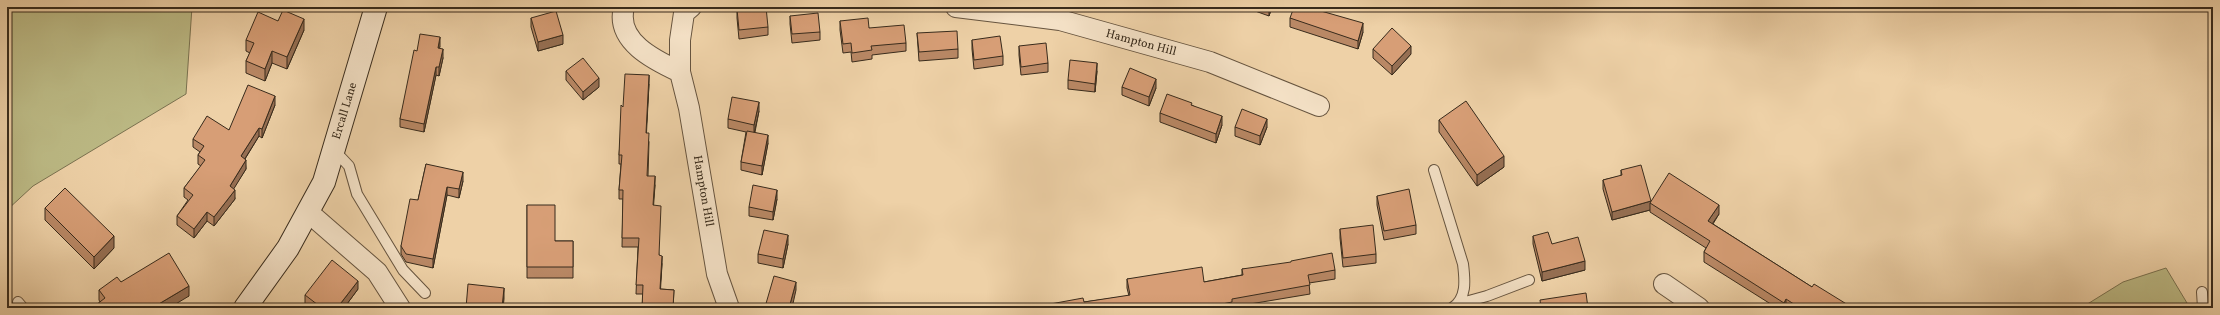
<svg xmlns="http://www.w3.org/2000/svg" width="2220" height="315" font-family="Vollkorn,serif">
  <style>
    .green { fill: #bcba85; stroke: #7a7250 }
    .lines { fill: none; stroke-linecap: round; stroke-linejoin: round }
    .lane-casing { stroke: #66543f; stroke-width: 12 }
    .street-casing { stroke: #66543f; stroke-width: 22 }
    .secondary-casing { stroke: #382b1c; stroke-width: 24 }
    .lane { stroke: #f4e1c6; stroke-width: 10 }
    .street { stroke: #f4e1c6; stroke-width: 20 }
    .secondary { stroke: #f4e1c6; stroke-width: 22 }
    .wall { fill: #b98865; stroke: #382b1c }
    .shaded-wall { fill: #966f53; stroke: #382b1c }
    .building { fill: #d79e76; stroke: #382b1c }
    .labels { text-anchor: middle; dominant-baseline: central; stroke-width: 3; stroke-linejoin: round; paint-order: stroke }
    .street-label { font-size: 12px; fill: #382b1c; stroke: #f4e1c6 }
  </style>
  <rect width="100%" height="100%" fill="#eed1a7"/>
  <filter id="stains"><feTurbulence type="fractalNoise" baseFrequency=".005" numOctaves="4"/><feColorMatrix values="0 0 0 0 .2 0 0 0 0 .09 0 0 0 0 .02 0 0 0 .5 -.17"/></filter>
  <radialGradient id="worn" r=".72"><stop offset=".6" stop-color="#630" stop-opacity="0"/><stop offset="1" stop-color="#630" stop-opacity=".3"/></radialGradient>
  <path class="green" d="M7,7H192L186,94L33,186L7,210Z
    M2166,268L2190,308H2081L2123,282Z"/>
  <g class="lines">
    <g class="lane-casing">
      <path id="lane" d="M334,150L349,166L357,194L403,270L425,293
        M1434,170L1463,264C1465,280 1467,299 1452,308
        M2202,292L2203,308
        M18,302L23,308
        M1458,304L1487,296L1529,280"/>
    </g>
    <g class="street-casing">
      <path id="street" d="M624,7C615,41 654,60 680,72
        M691,7L684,13L680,40V72L689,108L717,274L729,308
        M956,7L1060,20L1210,62L1319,106
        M308,212L377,272L400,308
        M1664,284L1699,308"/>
    </g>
    <g class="secondary-casing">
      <path id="secondary" d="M245,308L288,248L324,182L376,7"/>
    </g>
    <use href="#lane" class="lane"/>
    <use href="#street" class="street"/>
    <use href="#secondary" class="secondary"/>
  </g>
  <path class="wall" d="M1244,7H1272L1269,16Z
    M737,9L768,27V35L739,39L737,18Z
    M790,16L820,32V40L792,43L790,24Z
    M531,18L563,44L538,51L531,27Z
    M1290,18L1363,32L1358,49L1290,27Z
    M278,21L304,30L287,69L272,63L265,81L246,73V61L250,53L246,51V40Z
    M840,21L869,28L906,43V51L872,55V59L852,62L851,52L843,53L840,30Z
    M917,33L958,49V58L919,61Z
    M972,40L1003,56V65L974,69L972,49Z
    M440,46L439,48L443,58L439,76L436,75L424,132L400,127V119L417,51Z
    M1019,46L1048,63V72L1021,75L1019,55Z
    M1373,49L1411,54L1392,75L1373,58Z
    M566,71L599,87L583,100L566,80Z
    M1097,71L1095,92L1068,89V80Z
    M649,84L646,133L649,142L648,176L655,185L653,205L659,255L662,264L660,289L674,290L673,308H642L643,294H636L638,247H622L623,199H619V190L621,164H619V155L623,107Z
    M1122,87L1156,88L1149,106L1122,95Z
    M275,105L262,138L259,136L245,159L246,169L233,189L235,199L214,226L207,221L194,238L177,225V216L188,200L184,197V188L201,166L198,164V155L200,152L193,147V139L229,130Z
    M1192,105L1222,125L1216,143L1160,122V113Z
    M759,111L755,132L768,143L762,175L741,170V162L746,132L728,128V119Z
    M1439,120L1504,167L1477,186L1439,132Z
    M1235,127H1267L1260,145L1235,136Z
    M426,164L463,181L459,198L447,195L433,268L406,262L401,254V246L418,200Z
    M1621,170L1651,202L1719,214L1713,224L1812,287L1853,308H1777L1704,262V252L1706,248L1650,212V210L1612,220L1603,189V180L1621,176Z
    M1377,196L1416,225V234L1384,240L1377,205Z
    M777,199L773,220L749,216V207Z
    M527,205L555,241H573V278H527Z
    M45,208L114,248L94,269L45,220Z
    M1340,229L1376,254V263L1343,267L1340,238Z
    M1533,236L1552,244L1585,270L1542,281L1533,244Z
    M788,244L783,268L758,263V254Z
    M1242,269L1335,270V279L1309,283L1310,294L1232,307V308H1045V305L1084,302L1129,296L1127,288V279L1204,282L1242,275Z
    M121,282L189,296L100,302L99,300V290Z
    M358,289L344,308H310L305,304V295Z
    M2211,290H2213V306L2211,301Z"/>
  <path class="shaded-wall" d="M1271,7H1272L1269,16V11Z
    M304,19V30L287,69V57Z
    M1363,23V32L1358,49V41Z
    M563,35V44L538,51V42Z
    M440,37V46L438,57V48Z
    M1411,46V54L1392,75V66Z
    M443,49V58L439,76V67Z
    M272,51V63L265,81V69Z
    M1097,63V71L1095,92V84Z
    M436,67V75L424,132V124Z
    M649,75V84L646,142V133Z
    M599,78V87L583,100V92Z
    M1156,79V88L1149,106V97Z
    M275,96V105L262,138V129Z
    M759,102V111L754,134V125Z
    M1222,116V125L1216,143V134Z
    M1267,119V127L1260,145V136Z
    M259,128V136L241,165V156Z
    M768,135V143L762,175V166Z
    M1504,156V167L1477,186V175Z
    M246,160V169L230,195V186Z
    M463,172V181L459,198V189Z
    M655,176V185L653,214V205Z
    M447,187V195L433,268V259Z
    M235,190V199L214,226V217Z
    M777,190V199L773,220V212Z
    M1651,201V204L1650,203V210L1612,220V212Z
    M1719,205V214L1708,230V221Z
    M207,212V221L194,238V229Z
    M788,235V244L783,268V259Z
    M114,236V248L94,269V257Z
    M662,256V264L660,298V289Z
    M1585,261V270L1542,281V272Z
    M358,281V289L344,308H337Z
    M796,282V290L792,308H789Z
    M189,286V296L169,308H152Z
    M504,288V299L503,308H502Z
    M1786,299V308H1784V303Z"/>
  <path class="building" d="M754,7H766L768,27L739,30L737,9Z
    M1257,7H1271L1269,11Z
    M1294,7H1316L1322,9L1321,11L1363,23L1358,41L1290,18Z
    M283,10L304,19L287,57L272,51L265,69L246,61L254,43L246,40L258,12L278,21Z
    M556,11L563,35L538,42L531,18Z
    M818,13L820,32L792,34L790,16Z
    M868,18L869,28L904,25L906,43L871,46L872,50L852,53L851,43L843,44L840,21Z
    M1392,28L1411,46L1392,66L1373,49Z
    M957,31L958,49L919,52L917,33Z
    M420,34L440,37L438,48L443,49L439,67H436L424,124L400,119L414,50L417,51Z
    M1000,36L1003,56L974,60L972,40Z
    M1046,43L1048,63L1021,67L1019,46Z
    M583,58L599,78L583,92L566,71Z
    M1070,60L1097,63L1095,84L1068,80Z
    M1130,68L1156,79L1149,97L1122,87Z
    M625,74L649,75L646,133H649L647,176H655L653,205L661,206L659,255L662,256L660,289L674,290L673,308H642L643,285H636L639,238H622L623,190H619L622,155H619L621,105L623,107Z
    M248,85L275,96L262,129L259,128L241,156L246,160L230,186L235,190L214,217L207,212L194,229L177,216L193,195L184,188L205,160L198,155L204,146L193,139L207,116L229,130Z
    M1167,94L1192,103L1191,105L1222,116L1216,134L1160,113Z
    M732,97L759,102L754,125L728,119Z
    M1466,101L1504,156L1477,175L1439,120Z
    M1242,109L1267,119L1260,136L1235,127Z
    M747,131L768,135L762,166L741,162Z
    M426,164L463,172L459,189L447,187L433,259L406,254L401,246L410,199L418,200Z
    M1641,165L1651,201L1612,212L1603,180L1622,175L1621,170Z
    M1669,173L1719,205L1708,221L1812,287L1814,284L1853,308H1800L1786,299L1784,303L1704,252L1710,241L1650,203Z
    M753,185L777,190L773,212L749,207Z
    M65,188L114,236L94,257L45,208Z
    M1409,189L1416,225L1384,231L1377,196Z
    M527,205H555V241H573V267H527Z
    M1373,225L1376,254L1343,258L1340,229Z
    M764,230L788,235L783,259L758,254Z
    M1548,232L1552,244L1578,237L1585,261L1542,272L1533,236Z
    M169,253L189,286L152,308H92L105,298L99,290L117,277L121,282Z
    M1332,253L1335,270L1308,275L1310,285L1232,299V302L1202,308H1045V305L1083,298L1084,302L1130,295L1127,279L1202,267L1204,282L1243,275L1242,269L1291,262V261Z
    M332,260L358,281L337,308H322L305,295Z
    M774,276L796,282L789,308H768L765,307Z
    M468,284L504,288L502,308H466Z
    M1586,293L1588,308H1541L1540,300Z"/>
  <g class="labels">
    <g class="street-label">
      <text transform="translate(1141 43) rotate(15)">Hampton Hill</text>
      <text transform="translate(345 111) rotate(-73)">Ercall Lane</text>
      <text transform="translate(703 191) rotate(80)">Hampton Hill</text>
    </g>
  </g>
  <rect width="2220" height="315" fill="none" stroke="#eed1a7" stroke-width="24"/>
  <rect x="8" y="8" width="2204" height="299" fill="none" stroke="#382b1c" stroke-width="2"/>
  <rect x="12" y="12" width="2196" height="291" fill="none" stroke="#382b1c"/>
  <rect width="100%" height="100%" filter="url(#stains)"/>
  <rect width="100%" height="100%" fill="url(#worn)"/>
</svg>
